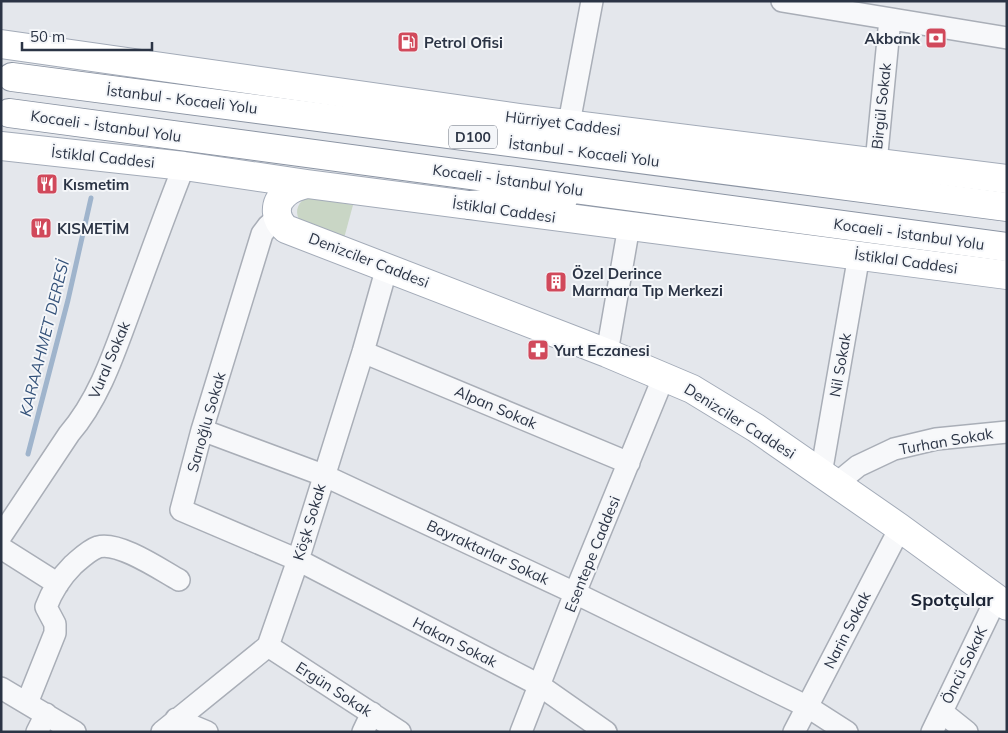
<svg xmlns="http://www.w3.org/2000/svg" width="1008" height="733" font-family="Mulish,sans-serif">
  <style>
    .green { fill: #c9d6c5 }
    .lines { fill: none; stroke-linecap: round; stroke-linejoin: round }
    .stream { stroke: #9fb4cc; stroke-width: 5 }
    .minor-casing { stroke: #a9aeb7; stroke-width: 24 }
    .major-casing { stroke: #a3abb8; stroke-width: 30 }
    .highway-casing { stroke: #8b94a3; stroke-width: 30 }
    .minor { stroke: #f7f8fa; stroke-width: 21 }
    .major { stroke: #fff; stroke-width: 28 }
    .highway { stroke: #fff; stroke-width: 28 }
    .labels { text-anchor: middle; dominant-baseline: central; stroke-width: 4; stroke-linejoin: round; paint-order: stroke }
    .shield { fill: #f4f6f9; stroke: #676e7b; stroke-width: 1 }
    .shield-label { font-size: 14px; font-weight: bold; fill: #2b3445 }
    .poi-label { font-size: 15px; font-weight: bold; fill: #2b3445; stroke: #f4f6f9; text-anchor: start }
    .street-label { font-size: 15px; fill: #2b3445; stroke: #f4f6f9 }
    .water-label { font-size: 16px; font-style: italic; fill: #34527a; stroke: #f4f6f9 }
    .quarter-label { font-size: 18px; font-weight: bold; fill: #1d2536; stroke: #f4f6f9 }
  </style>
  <rect width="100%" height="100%" fill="#e4e7ec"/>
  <path class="green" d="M308,197L353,205L343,242L299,219C294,210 299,201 308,197Z"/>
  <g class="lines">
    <path class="stream" d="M28,454L68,300L91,198"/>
    <g class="minor-casing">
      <path id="minor" d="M782,1L1007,38
        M569,123L592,1
        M876,163L890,19
        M277,218L268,226L262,234L202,430L181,510L298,560L539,685L606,732
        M363,352L629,463
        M607,353L629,226
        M202,430L323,475L575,593L808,707L847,732
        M821,474L859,255
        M836,484L858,466L894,449L936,439L1007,432
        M1,536L69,434C101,397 116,347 133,302C150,256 166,211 184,166
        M1,548L58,584
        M268,646L400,732
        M1,688L75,732
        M27,703L55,633V624L46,607C52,591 61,577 73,565C80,559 89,550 98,547C119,541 161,570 179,580
        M942,712L967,732
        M176,719L207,732
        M37,732L46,714
        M162,732L268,646L298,560L363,352L387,267
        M363,732L372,713
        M521,732L575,593L664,376
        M794,732L900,528
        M932,732L996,599"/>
    </g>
    <g class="major-casing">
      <path id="major" d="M1,44L520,118L1007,179
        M1,146L184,166L307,184L1007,275
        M307,184C299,186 291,188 285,194C273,204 275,220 286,229L607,353L692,389L756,428L900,528L1007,606"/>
    </g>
    <g class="highway-casing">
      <path id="highway" d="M12,77L1007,207
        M9,113L1007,247
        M817,156L884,180
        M470,205L563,199"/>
    </g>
    <use href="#minor" class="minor"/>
    <use href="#major" class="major"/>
    <use href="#highway" class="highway"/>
  </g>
  <defs>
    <g id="bank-square" transform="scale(1.125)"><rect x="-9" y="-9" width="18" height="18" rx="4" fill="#d1495b" stroke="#f4f6f9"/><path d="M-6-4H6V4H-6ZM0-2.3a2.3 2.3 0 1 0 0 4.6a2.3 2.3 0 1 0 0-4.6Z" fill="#fff"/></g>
    <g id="fuel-square" transform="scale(1.125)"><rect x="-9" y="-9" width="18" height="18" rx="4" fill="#d1495b" stroke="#f4f6f9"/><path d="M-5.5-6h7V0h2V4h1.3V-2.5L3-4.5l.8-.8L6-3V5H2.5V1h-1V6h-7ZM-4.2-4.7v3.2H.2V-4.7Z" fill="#fff"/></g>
    <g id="restaurant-square" transform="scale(1.125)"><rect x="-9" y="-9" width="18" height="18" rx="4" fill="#d1495b" stroke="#f4f6f9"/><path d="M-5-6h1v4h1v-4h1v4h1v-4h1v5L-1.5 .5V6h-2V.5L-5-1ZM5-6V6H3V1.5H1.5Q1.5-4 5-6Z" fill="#fff"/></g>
    <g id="building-square" transform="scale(1.125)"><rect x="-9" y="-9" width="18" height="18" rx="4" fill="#d1495b" stroke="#f4f6f9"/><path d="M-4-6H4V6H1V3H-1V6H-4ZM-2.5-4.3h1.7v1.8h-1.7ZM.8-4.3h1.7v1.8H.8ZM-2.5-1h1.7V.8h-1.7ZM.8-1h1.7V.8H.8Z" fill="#fff"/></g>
    <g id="pharmacy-square" transform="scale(1.125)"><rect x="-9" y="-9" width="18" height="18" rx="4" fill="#d1495b" stroke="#f4f6f9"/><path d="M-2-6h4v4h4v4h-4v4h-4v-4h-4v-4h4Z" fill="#fff"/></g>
  </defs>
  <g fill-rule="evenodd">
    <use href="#bank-square" x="936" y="38"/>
    <use href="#fuel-square" x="408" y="42"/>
    <use href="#restaurant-square" x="47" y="184"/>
    <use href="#restaurant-square" x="41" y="228"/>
    <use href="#building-square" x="556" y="282"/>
    <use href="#pharmacy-square" x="538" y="350"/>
  </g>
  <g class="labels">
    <rect class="shield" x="449" y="125.5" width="48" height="23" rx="4"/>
    <g class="shield-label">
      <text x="473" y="137">D100</text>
    </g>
    <g class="poi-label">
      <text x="920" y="38" text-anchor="end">Akbank</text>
      <text x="424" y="42">Petrol Ofisi</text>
      <text x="63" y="184">Kısmetim</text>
      <text x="57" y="228">KISMETİM</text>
      <text x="572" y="273">Özel Derince<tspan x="572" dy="17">Marmara Tıp Merkezi</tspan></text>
      <text x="554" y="350">Yurt Eczanesi</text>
    </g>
    <g class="street-label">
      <text transform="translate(182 99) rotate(7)">İstanbul - Kocaeli Yolu</text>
      <text transform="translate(881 106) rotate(-84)">Birgül Sokak</text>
      <text transform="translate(563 123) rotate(7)">Hürriyet Caddesi</text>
      <text transform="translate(106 126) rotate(8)">Kocaeli - İstanbul Yolu</text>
      <text transform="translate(584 152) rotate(7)">İstanbul - Kocaeli Yolu</text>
      <text transform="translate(103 157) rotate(6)">İstiklal Caddesi</text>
      <text transform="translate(508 180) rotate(8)">Kocaeli - İstanbul Yolu</text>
      <text transform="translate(504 210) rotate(8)">İstiklal Caddesi</text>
      <text transform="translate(909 234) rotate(8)">Kocaeli - İstanbul Yolu</text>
      <text transform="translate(369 260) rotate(21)">Denizciler Caddesi</text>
      <text transform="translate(906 261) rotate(8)">İstiklal Caddesi</text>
      <text transform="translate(109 360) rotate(-67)">Vural Sokak</text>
      <text transform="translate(840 365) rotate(-80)">Nil Sokak</text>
      <text transform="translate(496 407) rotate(23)">Alpan Sokak</text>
      <text transform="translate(740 421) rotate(32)">Denizciler Caddesi</text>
      <text transform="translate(206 422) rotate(-74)">Sarıoğlu Sokak</text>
      <text transform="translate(946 441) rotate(-10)">Turhan Sokak</text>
      <text transform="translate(309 522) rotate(-73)">Köşk Sokak</text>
      <text transform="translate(488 552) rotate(25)">Bayraktarlar Sokak</text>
      <text transform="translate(592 554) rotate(-68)">Esentepe Caddesi</text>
      <text transform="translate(847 630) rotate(-63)">Narin Sokak</text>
      <text transform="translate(455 642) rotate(27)">Hakan Sokak</text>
      <text transform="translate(964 665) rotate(-64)">Öncü SokaK</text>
      <text transform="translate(334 689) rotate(33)">Ergün Sokak</text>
    </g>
    <g class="water-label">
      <text transform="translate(44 338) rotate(-76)">KARAAHMET DERESİ</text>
    </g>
    <g class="quarter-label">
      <text x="952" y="599">Spotçular</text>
    </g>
  </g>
  <rect width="1008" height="733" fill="none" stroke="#2b3445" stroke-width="5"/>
  <path d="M22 42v8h130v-8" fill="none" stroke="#2b3445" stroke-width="2.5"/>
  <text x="30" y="42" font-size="15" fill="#2b3445" stroke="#f4f6f9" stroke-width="4" paint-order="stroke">50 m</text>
</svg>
